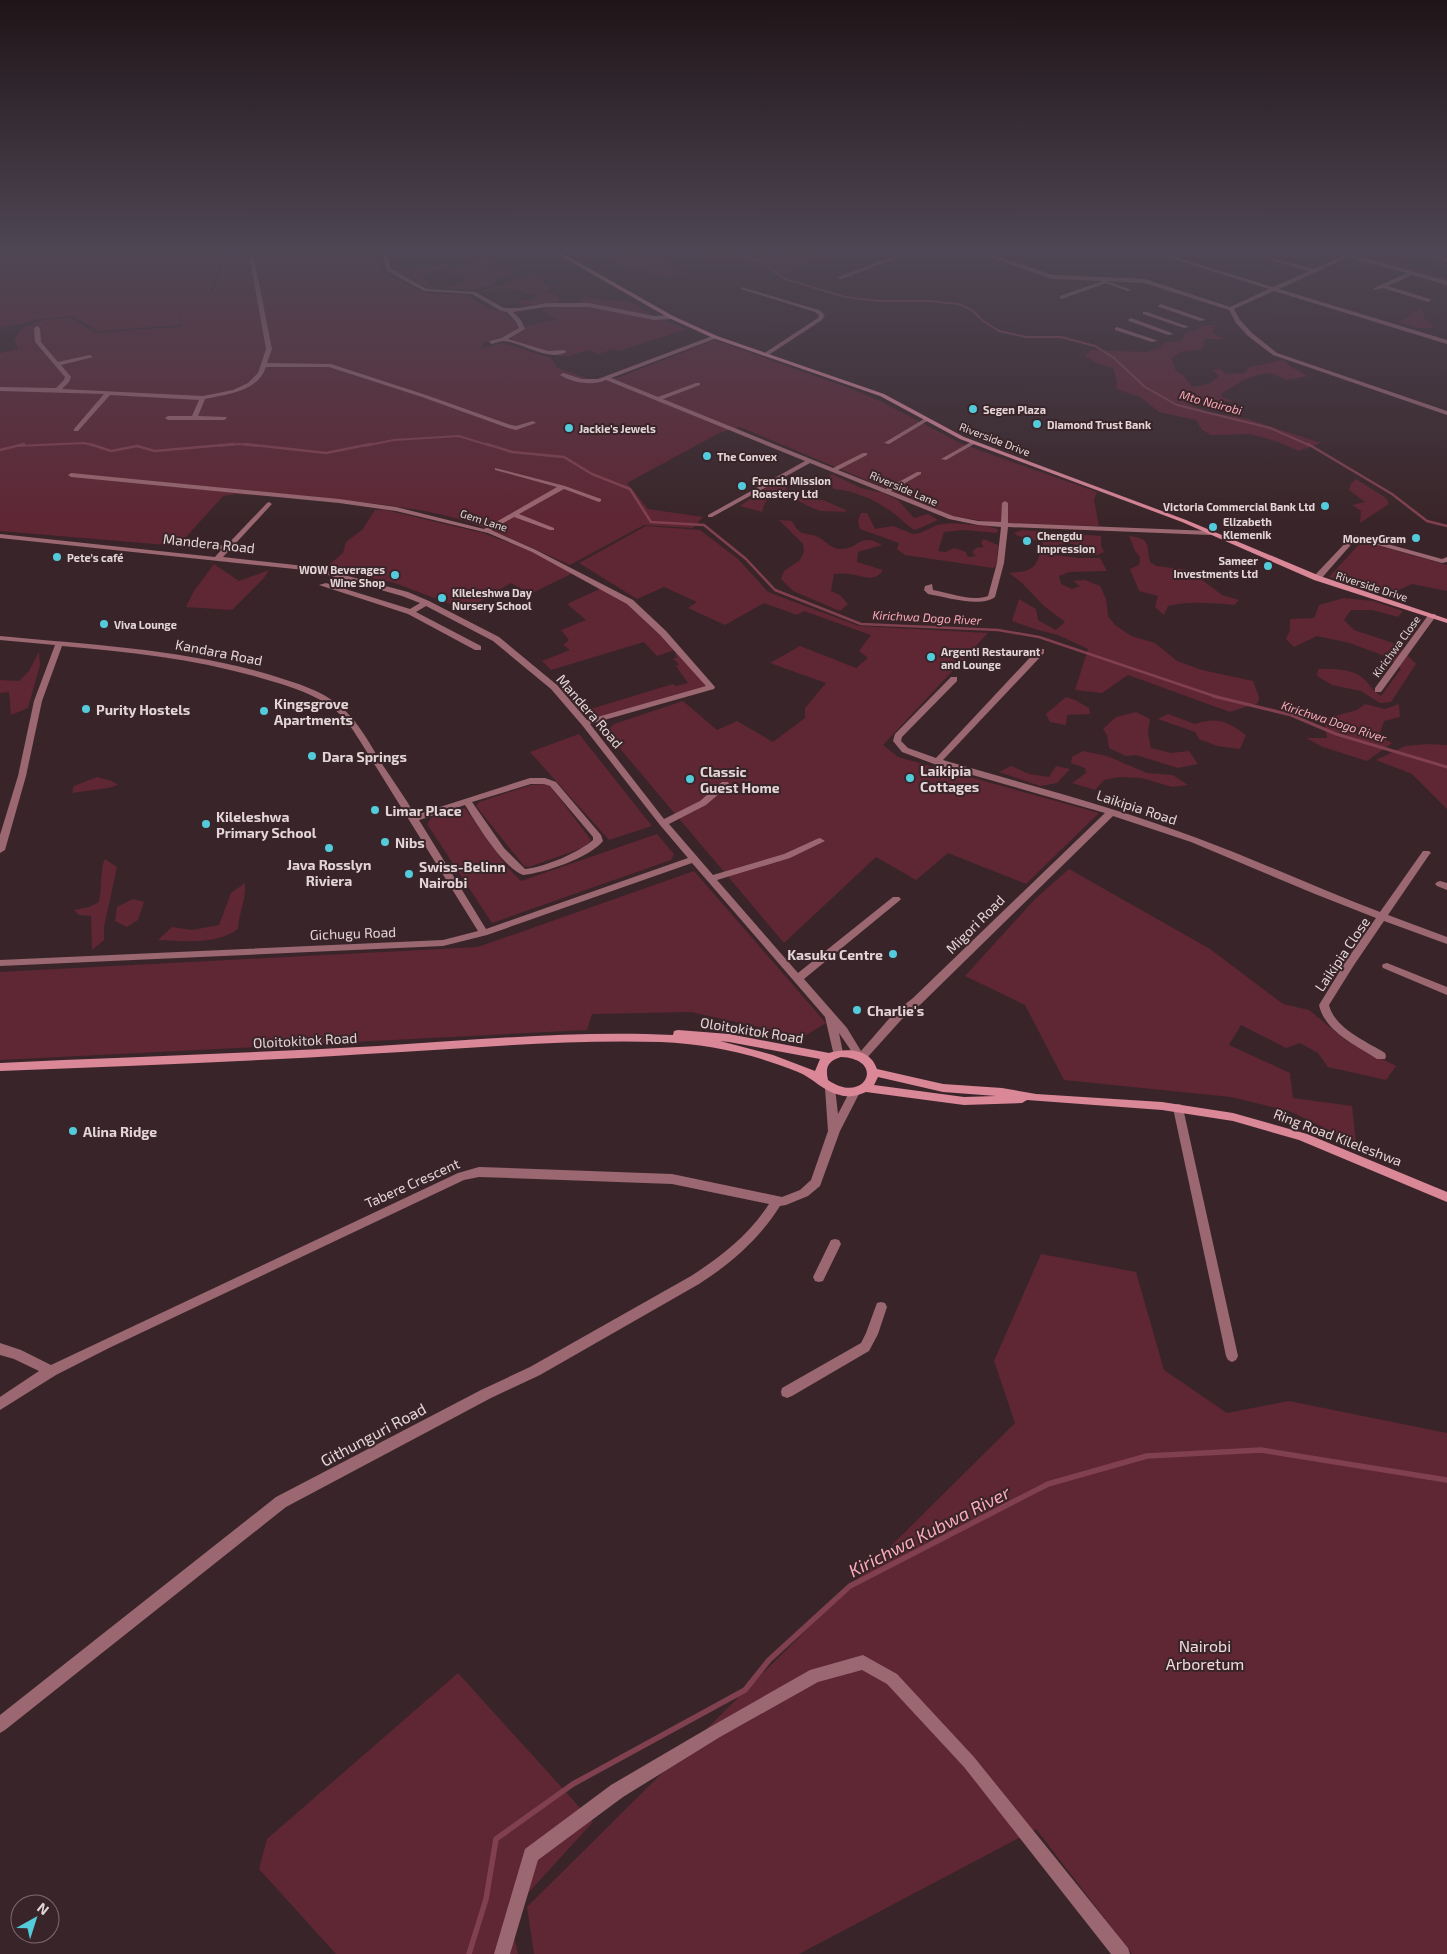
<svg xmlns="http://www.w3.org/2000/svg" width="1447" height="1954" font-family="'Exo 2',sans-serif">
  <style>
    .green { fill: #5f2634 }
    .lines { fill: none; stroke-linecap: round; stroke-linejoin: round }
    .stream-far3 { stroke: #81404f; stroke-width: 2 }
    .stream-far2 { stroke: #81404f; stroke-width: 2.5 }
    .stream-far1 { stroke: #81404f; stroke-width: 3 }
    .stream { stroke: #81404f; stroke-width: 5.5 }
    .street { fill: #9b6771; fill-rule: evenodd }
    .secondary { fill: #da8798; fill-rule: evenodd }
    .poi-dot { fill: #53cbda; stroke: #392529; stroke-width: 2 }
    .labels { text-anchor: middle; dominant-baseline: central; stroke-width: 4; stroke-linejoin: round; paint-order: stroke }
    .far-poi-label { font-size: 11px; font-weight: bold; fill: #e3d5d7; stroke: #392529; text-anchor: start }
    .far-street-label { font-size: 11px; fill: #e3d5d7; stroke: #392529 }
    .far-water-label { font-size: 12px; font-style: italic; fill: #fcabba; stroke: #392529 }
    .street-label { font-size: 14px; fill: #e3d5d7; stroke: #392529 }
    .poi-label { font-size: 14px; font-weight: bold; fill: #e3d5d7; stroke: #392529; text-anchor: start }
    .near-street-label { font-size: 16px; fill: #e3d5d7; stroke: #392529 }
    .near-park-label { font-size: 16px; fill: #f1dbdf; stroke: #392529 }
    .near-water-label { font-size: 18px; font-style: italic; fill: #fcabba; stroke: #392529 }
  </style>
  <rect width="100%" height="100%" fill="#392529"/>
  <path class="green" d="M0,248H223L226,251L209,294L194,304L211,294L228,251L225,248H379L382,271L424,293L467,295L491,310L504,312L519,327L507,335L483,343L481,349L502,343L551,358L557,368L589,379L617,378L715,340L857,391L882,402L962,444L1097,492L1094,500L1099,526L997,523L952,516L740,427L719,433L627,483L648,509L703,517L693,528L644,525L570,565C530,547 490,527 447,516C378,499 306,499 236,494L223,496L178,546L0,531V353L19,349L14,340L21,329L44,320L71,318L96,333L180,327L182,324L178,307L180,325L99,331L73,316L40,319L0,328Z
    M608,248H628L646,251L642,256L668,259L665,263L681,273L669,278L641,269L625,271L626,268L614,262L604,261L603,259L611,255Z
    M685,248H723L739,253L719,261L701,255L692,256L689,249Z
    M778,248H853L857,250C845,254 833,249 821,251L829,256L826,260H809L787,274H771L776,269L756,265L741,259C750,247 766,249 777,258L797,253Z
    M1364,256L1406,265L1447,279V288L1422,273L1390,271L1355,261Z
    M482,260H495L486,264L496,272L514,271L512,275L500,278L492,285L477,289L440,288L465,282L463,277L453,272L449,268L423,275L430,285L436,288L430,289L392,270L448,265L453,267L450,268H465Z
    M532,272V274L543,277L544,284L551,287L545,292L556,294L560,299L559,302L524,305L515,301L531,300L538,296L512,288L478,292L506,284Z
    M586,296L593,299L628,301L663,320L686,329L619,351L614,349L598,354L589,350L568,356H560L513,341L511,336L524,330L526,326L556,320L542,310L580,302Z
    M1422,308C1423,316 1425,320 1432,325L1431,328H1418L1399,322Z
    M1206,325H1216L1211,332L1224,339H1205L1202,349L1181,352L1171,358L1176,371L1184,376L1192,387L1209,384L1219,376L1212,370L1220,369L1227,374L1245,373L1249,367L1283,360L1290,366L1308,376L1286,380L1271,373L1258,375L1245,379L1221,394L1222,397L1233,401C1217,403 1202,393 1188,404L1209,412L1248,419L1321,443L1299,451L1278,442L1251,434L1211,435L1202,430L1196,420L1159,412L1140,397L1116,389L1117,382L1113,368L1096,363L1085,356L1091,350L1145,352L1161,348L1164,343L1180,341L1186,333Z
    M832,474L861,488L883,493L898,500L914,518L928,514L938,520L915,530C907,526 903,520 896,515C878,501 857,491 834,489L829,482V477Z
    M1356,479L1386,498L1389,504L1360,523L1361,511L1352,505L1365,502L1349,490L1351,484Z
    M781,482H787L786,489L813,499L823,500L846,510L845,512C837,511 828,512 821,511C803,507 770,476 762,512L740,506L767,487Z
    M375,510H386L483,533L530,551L573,573L530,594L511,583L466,610L395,583L325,568L343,553L346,542L363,529Z
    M861,513H867L875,529L893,526L913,534L920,533L937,525L951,523L987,526L998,529L997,533L964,530L944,532L938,551L945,552L954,548L966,552L968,557L976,556L972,552L976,548L984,547L981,543L983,539L998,545L997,565L993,568L905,555L897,549L899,543L860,529L858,521Z
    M779,520L792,521C794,524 796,529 799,531C804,535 813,534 818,537C826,541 832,550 842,549C860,549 858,532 882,545L858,552L857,562L883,570C875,583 863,576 850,574C845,573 839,574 834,574L831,591L840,595L848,604L840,611L793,591L781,579L784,571L800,560L804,552L803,544Z
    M646,526L700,530L738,559L768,592L859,626L988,633L883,745L898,757L1099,813L1026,884L948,853L916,880L876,857L784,943L606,732L614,724L683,701L717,730L737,721L773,742L805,718V708L826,683L770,663L800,646L856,668L868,658L859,651L871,635L804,611L797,615L764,603L725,625L688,608L697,602L664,587L637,599L579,563Z
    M1022,530L1101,536V546L1104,552L1097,555H1089L1084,547C1074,544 1063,541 1054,547L1055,551L1044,549L1042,542L1018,536L1014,533Z
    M1129,536C1151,539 1146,543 1150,562L1156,566L1189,570L1222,595L1239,600L1234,605C1213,603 1188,601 1168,606L1164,615L1155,607L1158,596L1139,591L1130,569L1139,565L1140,557L1135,551Z
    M1362,541L1447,565V591L1412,584L1385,596L1329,577Z
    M1040,553L1079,558H1100L1107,571L1069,572L1059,576L1061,584L1072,589L1080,586L1073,581L1085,580L1100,586L1106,599L1108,616L1115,625L1131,636L1155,643L1177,661L1202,670L1253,681L1259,697L1258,703L1230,712L1128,675L1102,693L1075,690L1088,649L1058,635L1038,630L1012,621L1019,599L1036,609L1038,620L1056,630L1065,622L1044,606L1021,582L1009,573C1027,571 1035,572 1040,553Z
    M214,564L239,581L269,570L264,578L232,610L186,607L194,591Z
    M602,588L626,602L675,650L657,656L644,642L551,670L542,661L570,650L563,645L569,640L561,630L586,620L567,604Z
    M1344,598L1373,601L1403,611L1398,617L1372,610H1351L1344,620L1354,630L1396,644L1416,664L1391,702L1380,703L1361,691L1332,685L1317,676L1318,669C1333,669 1352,668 1364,679C1371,686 1372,690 1381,696L1401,669L1387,657L1350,643L1317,636L1294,647L1286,639L1290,630V619L1314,618L1319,605Z
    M39,652L40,665L28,708L11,715L9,692L0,693V680L19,681L29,671Z
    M680,653L708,686L591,720L584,711L673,684L676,686L688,683L676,666L679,664L673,659L677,657L675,654Z
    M1066,697L1075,700L1089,708L1090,714L1067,715L1066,725L1050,722L1046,714Z
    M1365,704L1385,709L1399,704L1400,717L1384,721L1379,736L1392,743L1367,761L1323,747L1306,738H1327L1324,719L1357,710Z
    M1136,712L1150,719L1148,733L1151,748L1171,753L1189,751L1198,764L1178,768L1136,755L1126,756L1109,748L1107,735L1103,729L1116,717Z
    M1168,714L1195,724C1217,716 1229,722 1246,735L1240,749L1217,746L1199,739L1195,732L1158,719Z
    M579,734L652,826L609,840L530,752Z
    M1427,744L1447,745V809L1412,774L1376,760L1405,746Z
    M1083,751L1107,756L1147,773L1173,775L1188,785L1172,787L1142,778L1119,777L1104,780L1095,790L1072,783L1086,773L1085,768L1071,763L1072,757Z
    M1011,766L1029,774L1049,777L1056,766L1070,769L1057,783L1040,786L999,772Z
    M97,777L112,781L118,785L108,788L72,793L74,786Z
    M544,784L551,787L591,840L585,847L529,867L524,866L476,806L479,802L531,785Z
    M465,808L507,867L521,881L657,834L674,854L671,860L492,923L427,824L432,817Z
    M105,859L117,867L104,927V940L92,950L91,916L79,915L74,910L89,907L99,902C102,890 100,867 105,859Z
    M1069,869L1210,949L1283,1004L1309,1010L1347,1041L1396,1066L1386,1080L1328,1067L1318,1053L1300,1043L1286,1048L1241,1025L1229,1045L1290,1073L1293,1098L1352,1106L1356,1143L1289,1111L1231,1097L1064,1080L1025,1005L965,976L1035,899Z
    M694,871L826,1023L803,1037L691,1012L592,1014L587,1030L0,1060V972L478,947Z
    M245,883C246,902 239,911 238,929C217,945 184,941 158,940L172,927L192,930L219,925L231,893Z
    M133,899L144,902L138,920L127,927L115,921L117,907Z
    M1041,1254L1136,1272L1164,1370L1227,1413L1289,1401L1447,1433V1954H1132L1036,1829L799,1954H534L527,1907L1015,1423L994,1361Z
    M458,1673L593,1822L509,1914L518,1954H336L259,1869L267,1839Z"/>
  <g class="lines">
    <path class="stream-far3" d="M712,248L760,261L785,279L845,297L879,301H929L959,304L972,310L983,321L999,331L1026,337H1061L1095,346L1114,358L1145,387L1177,405L1270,428L1311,446
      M18,446L85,443L94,446
      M219,446L240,444L257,446
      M364,446L394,440L459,436L491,446"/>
    <path class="stream-far2" d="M90,444L111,451L137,446L155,451L234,444
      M245,444L326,453L371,444
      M487,444L512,452L564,457L592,474L630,489L651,522L704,525L746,559L775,590L861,624L998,630L1039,637L1217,697
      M1308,444L1392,494L1427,521L1447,526
      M0,450L24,444"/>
    <path class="stream-far1" d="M1213,696L1291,715L1336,734L1447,767"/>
    <path class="stream" d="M469,1954L486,1899L496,1839L573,1784L745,1690L769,1660L850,1586L1048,1484L1147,1456L1261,1450L1447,1480"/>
    <path class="street" d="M248,248H252L272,349L267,363L331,364L426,395L511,425L516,426L533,421L536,423L516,430L508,428L422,397L329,367H266C258,392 227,394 205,399L198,416L226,417L227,418L224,420H168L165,418L168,416H192L199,400L110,395L78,431H74V429L104,394L0,391V387L56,388L64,380L65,377L35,342L34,328L37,326L40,328L41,342L58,362L90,355L93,357L61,365L71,377L69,382L62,389L203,396L233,390L248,383L258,373L266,349Z
      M380,248H385L391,269L427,289L475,292L504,308H518L547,303H589L654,316L671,315L674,317L671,319L654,320L589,307H547L513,312L521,320L525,329L508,339L548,351L564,350L567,352C546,362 524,343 504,341C500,341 496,343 492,344L489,342L490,341L501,338L519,328L516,322L507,312L501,311L472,294L424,291L387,271Z
      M634,248H640L651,256L647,257Z
      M916,248H923L841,279L836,278Z
      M964,248H971L1053,275L1145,279L1230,307L1269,289L1138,248H1146L1273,287L1309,271L1271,260V258L1314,269L1349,253L1337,248H1344L1353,251L1360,248H1366L1353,255L1447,281V285L1412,275L1388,286L1430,299L1431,300L1428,302L1383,288L1374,290V288L1407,273L1349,257L1279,289L1447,340V344L1274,291L1236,308L1234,309L1240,320L1252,333L1277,353L1447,411V415L1273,355L1248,336L1236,323L1229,310L1144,283L1106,281L1132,290L1127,291L1106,283L1062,299L1060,298V296L1103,281L1052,279Z
      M1404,248H1412L1447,258V262Z
      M741,287L819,310L825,315L822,320L767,356H763V354L818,318L819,315L815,312L741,289Z
      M1161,304L1204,319L1205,320L1200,321L1159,307L1158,306Z
      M1143,312H1147L1189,327L1184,328L1143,314Z
      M1131,318L1172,333L1173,334L1168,335L1129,321L1128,320Z
      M1117,327L1156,340L1157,341L1152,342L1115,330V328Z
      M715,335L718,337L717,338L611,378L658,397L696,383H700V385L663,399L833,468L863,453H867V455L838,470L886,489L917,472H921V474L891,491L953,516L978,521L1001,522L1002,503L1005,501L1008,503V523L1211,531L1214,533L1211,535L1008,527L1004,563L995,597C980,608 946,597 928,594L924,590L925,586L932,584L933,590C950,593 971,602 988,596L997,563L1001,527L978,525L949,519L810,463L712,517H708V515L805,461L606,380C592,386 573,383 560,375L563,373L582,379H598Z
      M924,419L929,420L889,444L884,443Z
      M971,442L976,443L946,460L941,459Z
      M495,468L565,486L601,499V501L599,502L564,489L519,514L554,528V530H550L514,517L491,530L536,550L633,600L666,631L715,687L714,689L590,724L664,819L700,801L722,782H728L729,784L728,786L706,805L669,824L713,875L784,854L817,839L820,838L825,841L790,858L717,880L798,973L893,897H899L901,899L899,901L804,979L847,1028L861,1051L894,1013L913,998L1105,813L934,764L902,752L893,741L895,734L951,677H957V681L902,737L901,741L908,748L936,758L1038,649H1044V653L943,760C1028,785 1115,807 1197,838C1259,861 1319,889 1380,912L1423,851H1429L1431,853L1429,855L1388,915L1447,937V944L1384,921L1354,965L1329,1005C1335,1029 1366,1041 1385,1053L1386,1056L1385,1059H1377C1356,1045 1325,1032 1319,1005L1346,961L1376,918L1315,894L1191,842L1113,816L921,1004L902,1019L865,1060L861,1061L852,1058L850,1049L839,1033L843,1053L842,1056H834L825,1017L692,863L487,935L443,946L0,966V960L443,940L478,931L360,741C352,728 343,715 330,706C313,694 292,687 271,681C203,660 133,652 62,646L42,701L26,776L5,850L0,853V835L18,776L34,701L55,645L0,640V636C92,645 185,649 274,676C296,683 321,690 340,706C358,721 370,744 382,764C393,781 405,797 415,815L530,778H545L556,782L601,835L603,841C589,858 544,873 523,875C503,868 476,823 465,805L419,820L486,929L688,858L660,825L582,725L551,689L493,641L426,606L416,612L481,646V650H475L408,614L319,585L326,583L410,609L420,603L402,596L314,571L0,538V534L215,557L222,549L191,546L188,544L191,542L226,546L267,503L269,502L272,504L271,505L223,557L314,567L408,592L429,601L499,637L557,685L587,720L706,686L660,635L627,604L532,552L488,533L396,511L339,503L71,477L68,475L71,473L339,499L396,507L484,529L557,487L495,470ZM531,784H544L550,786L593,837V840C578,853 545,867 525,869L504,848L472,802Z
      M1355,535L1442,559L1447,557V562L1442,563L1356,539L1320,580H1314V576L1350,538Z
      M1429,614H1435L1436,616L1381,692H1375V688Z
      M1440,881L1447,883V890L1437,886L1435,884L1437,882Z
      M1387,963L1447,987V995L1383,968L1382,966L1383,964Z
      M830,1084L834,1085L835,1088L838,1114L851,1089H859L860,1092L840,1131L820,1186L808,1196L786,1205L780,1206C759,1239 732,1263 699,1284L540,1375L491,1398L286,1507L5,1730L0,1733V1715L276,1497L481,1390L530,1367L691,1276C721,1257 749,1235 769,1204L672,1184L479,1177L464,1180L109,1348L56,1375L0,1410V1397L39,1371L14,1359L0,1355V1343L21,1350L51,1365L458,1173L479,1167L672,1174L782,1197L800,1190L811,1180L828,1131L825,1088L826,1085Z
      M1178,1104L1182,1105L1183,1108L1238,1356L1236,1360L1232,1362L1228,1360L1226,1356L1173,1108L1174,1105Z
      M835,1239L839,1240L841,1244L823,1281L819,1282L815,1281L813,1277L815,1273L831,1240Z
      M881,1302L885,1303L887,1307L878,1334L869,1351L792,1396L787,1398L782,1396L781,1392L782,1388L861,1343L866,1333L877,1303Z
      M863,1655L897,1674L974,1757L1128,1948L1130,1954H1111L964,1767L887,1684L862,1670L818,1682L720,1737L623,1797L538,1860L510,1954H494L525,1849L611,1785L710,1727L810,1670Z"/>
    <path class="secondary" d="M547,248H553L673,316L717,336L884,394L964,437L1186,520L1320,576L1447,619V623L1314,580L1182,522L960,439L880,396L713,338L669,318Z
      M678,1030L729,1034L829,1053C846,1048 870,1048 877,1069L943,1084L1002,1088L1036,1094L1162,1102L1233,1113L1307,1134L1447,1192V1202L1299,1140L1233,1121L1162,1110L1027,1100L1022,1103L964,1105L866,1092C857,1096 849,1098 840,1095C824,1092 813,1078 798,1072C754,1054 708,1044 661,1042C563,1039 463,1049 366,1054C244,1062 122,1066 0,1071V1063C126,1057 252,1053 378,1046C475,1040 577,1030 673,1035L674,1031ZM720,1041L729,1042L820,1059L815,1071L773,1055ZM841,1057C887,1059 865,1106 828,1080C825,1067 828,1061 841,1057ZM878,1077L943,1092L996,1096L964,1097L874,1085Z"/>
  </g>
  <linearGradient id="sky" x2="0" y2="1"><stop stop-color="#1f1417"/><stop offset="0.48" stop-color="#4e4654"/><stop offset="1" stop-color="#4e4654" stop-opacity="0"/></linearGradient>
  <rect width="1447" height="522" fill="url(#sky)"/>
  <g class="poi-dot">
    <circle cx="973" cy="409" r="5"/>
    <circle cx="1037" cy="424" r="5"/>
    <circle cx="569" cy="428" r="5"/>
    <circle cx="707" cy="456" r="5"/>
    <circle cx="742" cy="486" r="5"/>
    <circle cx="1325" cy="506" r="5"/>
    <circle cx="1213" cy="527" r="5"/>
    <circle cx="1416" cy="538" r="5"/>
    <circle cx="1027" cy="541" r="5"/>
    <circle cx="57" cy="557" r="5"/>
    <circle cx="1268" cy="566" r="5"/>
    <circle cx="395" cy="575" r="5"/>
    <circle cx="442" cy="598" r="5"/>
    <circle cx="104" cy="624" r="5"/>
    <circle cx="931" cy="657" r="5"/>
    <circle cx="86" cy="709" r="5"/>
    <circle cx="264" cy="711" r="5"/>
    <circle cx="312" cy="756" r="5"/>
    <circle cx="910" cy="778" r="5"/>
    <circle cx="690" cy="779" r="5"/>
    <circle cx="375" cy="810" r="5"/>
    <circle cx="206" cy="824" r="5"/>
    <circle cx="385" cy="842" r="5"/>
    <circle cx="329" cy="848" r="5"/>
    <circle cx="409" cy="874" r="5"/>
    <circle cx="893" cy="954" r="5"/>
    <circle cx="857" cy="1010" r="5"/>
    <circle cx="73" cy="1131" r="5"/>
  </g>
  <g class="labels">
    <g class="far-poi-label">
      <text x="983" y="409">Segen Plaza</text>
      <text x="1047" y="424">Diamond Trust Bank</text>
      <text x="579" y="428">Jackie's Jewels</text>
      <text x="717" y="456">The Convex</text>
      <text x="752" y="480">French Mission<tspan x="752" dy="13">Roastery Ltd</tspan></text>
      <text x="1315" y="506" text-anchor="end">Victoria Commercial Bank Ltd</text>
      <text x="1223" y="521">Elizabeth<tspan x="1223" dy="13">Klemenik</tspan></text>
      <text x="1037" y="535">Chengdu<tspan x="1037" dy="13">Impression</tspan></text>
      <text x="1406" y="538" text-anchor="end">MoneyGram</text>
      <text x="67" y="557">Pete’s café</text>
      <text x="1258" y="560" text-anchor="end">Sameer<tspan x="1258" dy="13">Investments Ltd</tspan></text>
      <text x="385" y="569" text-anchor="end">WOW Beverages<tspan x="385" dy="13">Wine Shop</tspan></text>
      <text x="452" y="592">Kileleshwa Day<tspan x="452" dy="13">Nursery School</tspan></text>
      <text x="114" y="624">Viva Lounge</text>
      <text x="941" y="651">Argenti Restaurant<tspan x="941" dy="13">and Lounge</tspan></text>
    </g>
    <g class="far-street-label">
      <text transform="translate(995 439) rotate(21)">Riverside Drive</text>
      <text transform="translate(904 488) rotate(23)">Riverside Lane</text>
      <text transform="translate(484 520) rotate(18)">Gem Lane</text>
      <text transform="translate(1372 586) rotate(18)">Riverside Drive</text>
      <text transform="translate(1396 646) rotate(-54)">Kirichwa Close</text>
    </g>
    <g class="far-water-label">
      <text transform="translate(1211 402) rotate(15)">Mto Nairobi</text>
      <text transform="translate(927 617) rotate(3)">Kirichwa Dogo River</text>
      <text transform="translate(1334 721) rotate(18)">Kirichwa Dogo River</text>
    </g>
    <g class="street-label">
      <text transform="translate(209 543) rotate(6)">Mandera Road</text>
      <text transform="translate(219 652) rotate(11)">Kandara Road</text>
      <text transform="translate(590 711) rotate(49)">Mandera Road</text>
      <text transform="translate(1137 807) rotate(18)">Laikipia Road</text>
      <text transform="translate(975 924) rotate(-45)">Migori Road</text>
      <text transform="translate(353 933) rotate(-2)">Gichugu Road</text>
      <text transform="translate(1342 954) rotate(-56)">Laikipia Close</text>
      <text transform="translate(752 1030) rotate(9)">Oloitokitok Road</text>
      <text transform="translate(305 1040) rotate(-3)">Oloitokitok Road</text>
      <text transform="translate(1338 1137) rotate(21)">Ring Road Kileleshwa</text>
      <text transform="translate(412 1183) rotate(-24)">Tabere Crescent</text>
    </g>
    <g class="poi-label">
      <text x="274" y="703">Kingsgrove<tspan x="274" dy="16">Apartments</tspan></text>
      <text x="96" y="709">Purity Hostels</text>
      <text x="322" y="756">Dara Springs</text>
      <text x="920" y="770">Laikipia<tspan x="920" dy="16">Cottages</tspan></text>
      <text x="700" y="771">Classic<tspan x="700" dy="16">Guest Home</tspan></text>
      <text x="385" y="810">Limar Place</text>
      <text x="216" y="816">Kileleshwa<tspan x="216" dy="16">Primary School</tspan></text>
      <text x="395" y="842">Nibs</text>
      <text x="329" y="864" text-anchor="middle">Java Rosslyn<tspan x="329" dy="16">Riviera</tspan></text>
      <text x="419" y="866">Swiss-Belinn<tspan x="419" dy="16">Nairobi</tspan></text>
      <text x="883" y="954" text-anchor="end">Kasuku Centre</text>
      <text x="867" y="1010">Charlie's</text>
      <text x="83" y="1131">Alina Ridge</text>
    </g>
    <g class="near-street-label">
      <text transform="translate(373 1434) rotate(-28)">Githunguri Road</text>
    </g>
    <g class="near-park-label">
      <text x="1205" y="1645">Nairobi<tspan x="1205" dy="18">Arboretum</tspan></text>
    </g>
    <g class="near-water-label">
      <text transform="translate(929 1531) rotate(-27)">Kirichwa Kubwa River</text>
    </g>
  </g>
  <g transform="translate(35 1919) rotate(39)"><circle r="24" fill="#392529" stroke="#7d6b6f"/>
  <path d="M0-4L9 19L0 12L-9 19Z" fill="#53cbda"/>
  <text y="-8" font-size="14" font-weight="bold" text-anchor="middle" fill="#e3d5d7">N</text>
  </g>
</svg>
